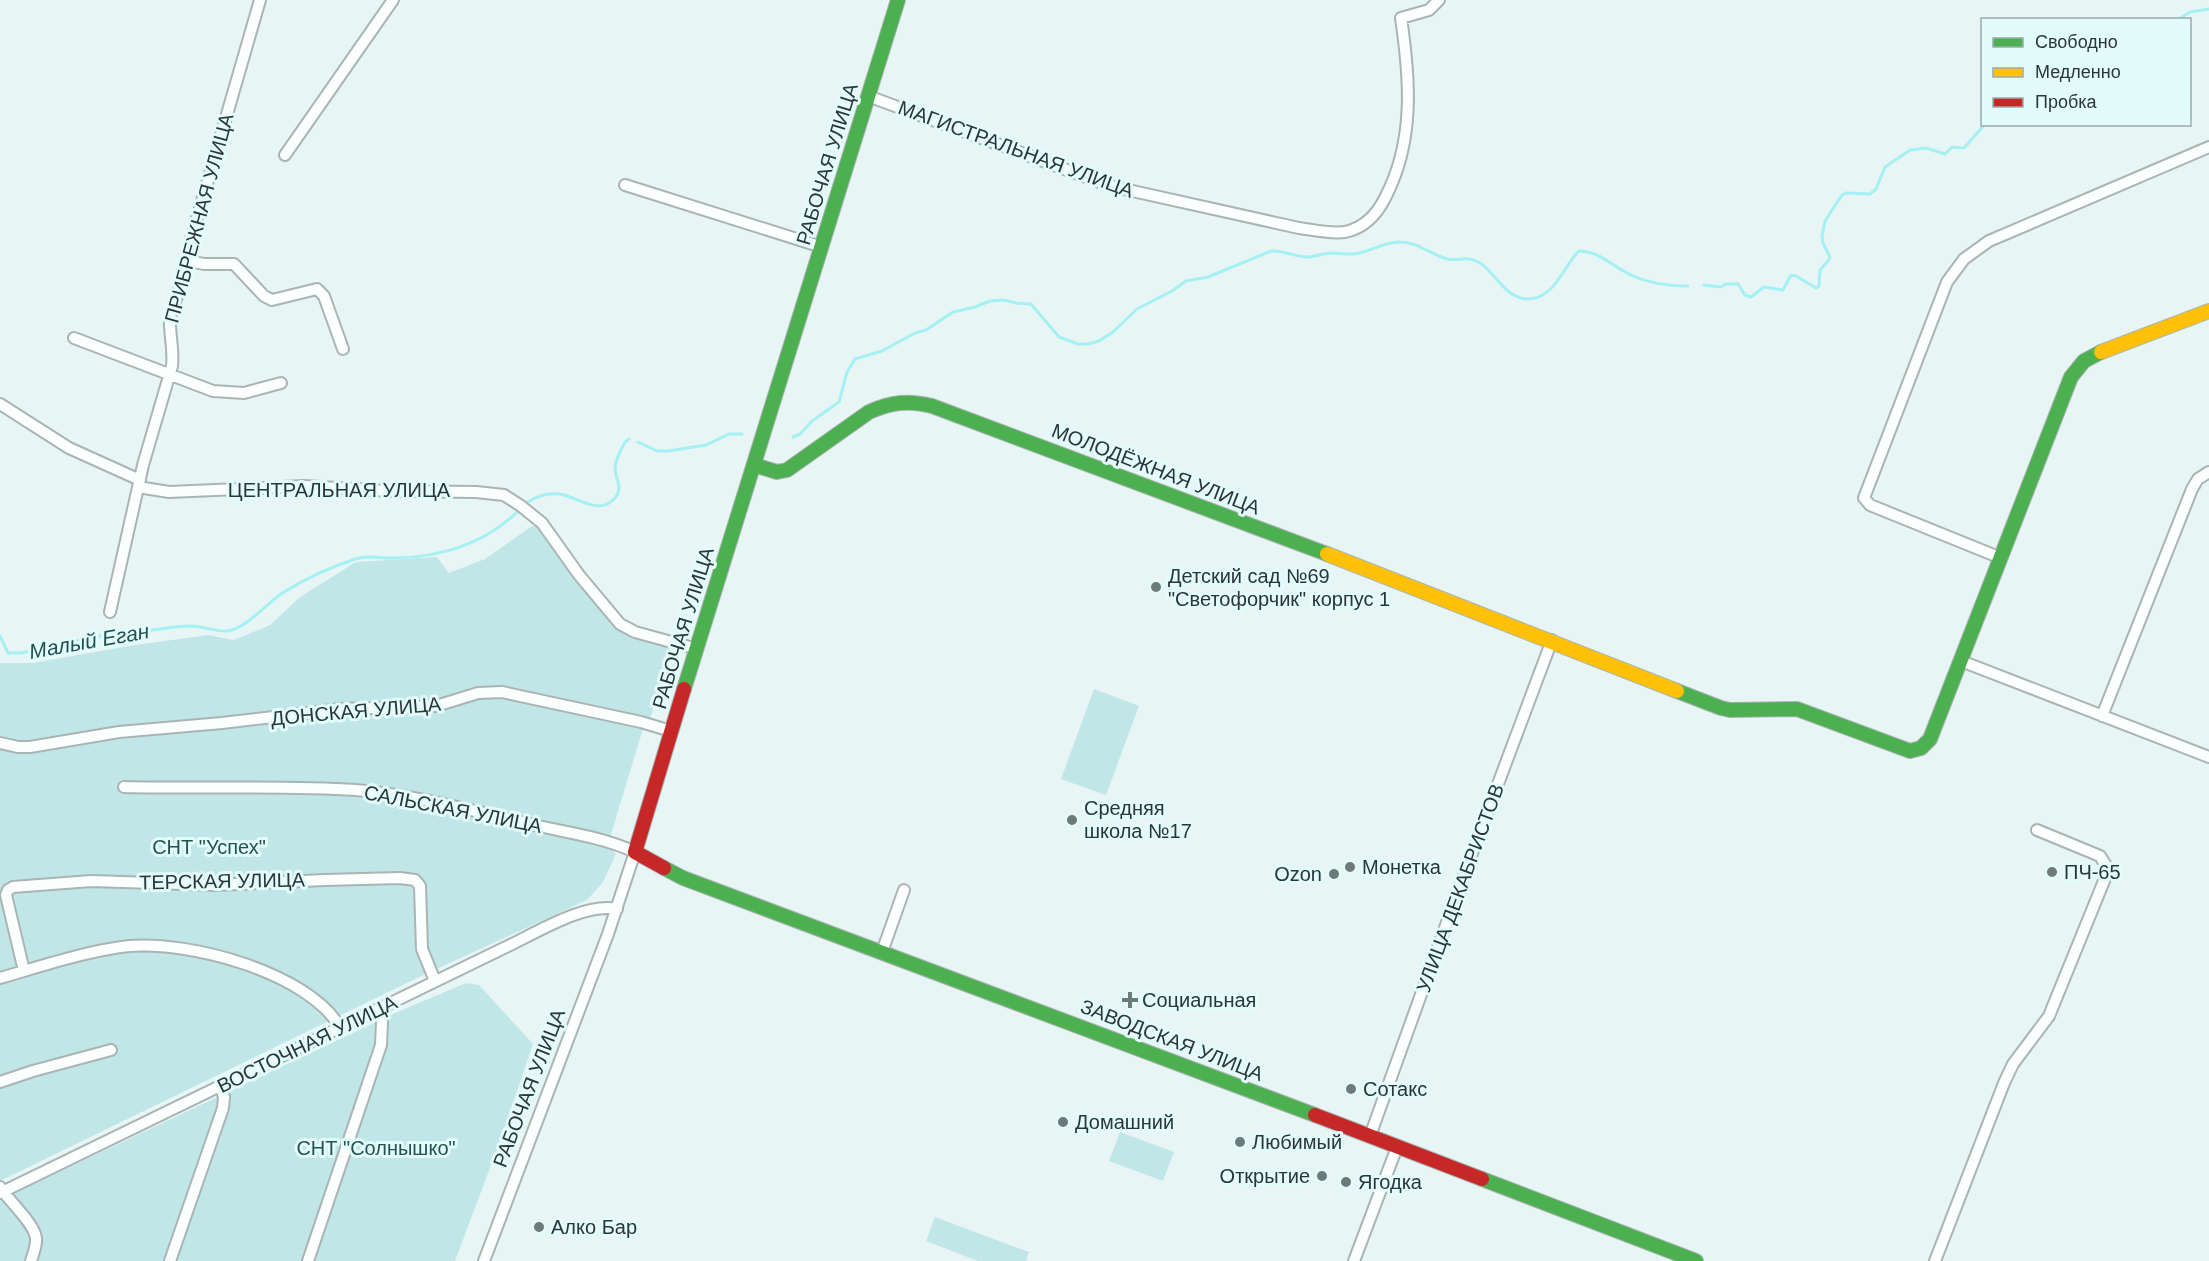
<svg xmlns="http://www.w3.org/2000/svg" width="2209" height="1261" font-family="Helvetica,sans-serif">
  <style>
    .green { fill: #c1e6e7 }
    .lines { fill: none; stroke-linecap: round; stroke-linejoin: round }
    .stream { stroke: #a4f0f2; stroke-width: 3 }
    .street-casing { stroke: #a9b4b4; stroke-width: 14 }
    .fast-casing { stroke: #a9b4b4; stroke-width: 16 }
    .slow-casing { stroke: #a9b4b4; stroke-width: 16 }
    .jam-casing { stroke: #a9b4b4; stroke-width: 16 }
    .street { stroke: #fcfefe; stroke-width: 10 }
    .fast { stroke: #4caf50; stroke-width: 14 }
    .slow { stroke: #ffc107; stroke-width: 14 }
    .jam { stroke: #c62828; stroke-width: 14 }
    .poi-dot { fill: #6e7979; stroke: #e2fbfb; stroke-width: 2 }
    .labels { text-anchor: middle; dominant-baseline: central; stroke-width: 6; stroke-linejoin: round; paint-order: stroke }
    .street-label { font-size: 20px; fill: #2d3636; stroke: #e2fbfb }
    .poi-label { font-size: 20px; fill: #2d3636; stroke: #e2fbfb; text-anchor: start }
    .park-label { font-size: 20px; fill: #255355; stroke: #e2fbfb }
    .water-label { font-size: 21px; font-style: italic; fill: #225052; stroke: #e2fbfb }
  </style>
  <rect width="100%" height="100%" fill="#e8f5f5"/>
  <path class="green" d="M532,526L542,528L576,577L619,630L672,646L650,719H646L608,844L616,854L603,882L587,900L415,979L0,1181V663H33L129,646L208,635L234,640L270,625L300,597L356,562L437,557L449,573L485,559Z
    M1094,689L1139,706L1106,795L1061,779Z
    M466,983L479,985L533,1044L502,1136L455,1261H0V1200L395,1013Z
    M1120,1132L1174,1152L1163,1181L1109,1161Z
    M935,1217L1029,1252L1026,1261H978L926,1241Z"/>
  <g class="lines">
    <path class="stream" d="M2177,20L2190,12L2209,9
      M1704,285L1721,287L1725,284H1738L1745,295L1751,297L1764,287L1783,290L1791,275L1796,276L1816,288L1819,286L1820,270L1828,261L1830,257L1823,243L1822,236L1825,221L1842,195L1846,193L1870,194L1876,189L1885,167L1910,150L1926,148L1945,154L1952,147L1964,148L1985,124
      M793,437L800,434L812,421L839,402L847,372L855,359L882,351L915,333L926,330L953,312L975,307L990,301L1004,300L1016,303L1031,304L1059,337L1078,344H1088L1099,341L1113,332L1137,309L1172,291L1186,281L1208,277L1271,251C1284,250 1294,257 1307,257C1314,257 1321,254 1329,253C1336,253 1344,254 1352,254C1368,254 1383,241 1400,242C1418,242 1430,254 1447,259C1454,261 1462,258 1469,259C1493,262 1501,299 1528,299C1555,299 1563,266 1579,251C1600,251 1613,267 1631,275C1648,283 1668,286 1688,286
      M638,442L657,451H668L706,445L729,434H742
      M528,502C537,496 547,493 559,494C577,496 598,517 615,498C624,487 615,479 615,468C615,459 622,449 625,442L629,439
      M0,636L8,653H21L118,632C143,634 166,626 191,626C203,626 216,632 227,631C246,629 268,602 284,592C305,579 331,567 355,559C369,554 381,559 395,558C440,557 484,544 517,512"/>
    <g class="street-casing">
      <path id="street" d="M868,96L1110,186L1299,228C1314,230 1330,234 1345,232C1364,228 1377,214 1385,198C1415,141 1410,79 1401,18L1429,10L1439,0
        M285,155L393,0
        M625,185L822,247
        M189,261L204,264H234L264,296L272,300L317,289L324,296L343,349
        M74,338L213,391L244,393L281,383
        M0,404L69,448L140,480
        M138,487L169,492L304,486L389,491L476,492L504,495L521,506L542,523L579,575L620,624L635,632L697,649
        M2001,558L1870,505L1864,498L1947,282L1964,259L1989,241L2209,147
        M110,612L143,465L172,366C174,349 169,334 170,317L191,253L189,246L260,0
        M1961,661L2209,757
        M2102,716L2192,489L2198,479L2209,472
        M0,743L18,747H30L119,732L222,723L341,709L436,706L478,693L502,692L641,722L671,731
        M124,787C201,789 278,785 356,790C415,795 473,811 530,824C567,833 600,836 635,852L608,934L484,1261
        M882,952L904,890
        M24,971L6,895L8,890L13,887L91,881L215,885L325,880L400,878L415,880L420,886L422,949L435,981
        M0,978C42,966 86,951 129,946C190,941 307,972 340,1027
        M0,1082L33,1071L111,1050
        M1370,1136L1468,864L1552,640
        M0,1187C9,1201 34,1223 36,1238C37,1245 33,1254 31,1261
        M0,1193L506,947C536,933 585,902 617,909
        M170,1261L223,1108L224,1097L220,1086
        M308,1261L381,1045L382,1022L379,1008
        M1354,1261L1397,1147
        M1935,1261L2004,1083L2013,1064L2049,1016L2106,876L2105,864L2100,856L2037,830"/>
    </g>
    <g class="fast-casing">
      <path id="fast" d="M754,465L777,472L787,470L869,412C891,402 909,400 932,406L1327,554
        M684,689L898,0
        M1677,691L1721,708L1730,710L1797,709L1910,751L1921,748L1930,739L2071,377L2084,361L2101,352
        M664,868L683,878L1315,1115
        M1482,1179L1696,1261"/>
    </g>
    <g class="slow-casing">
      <path id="slow" d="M2101,352L2209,311
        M1327,554L1677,691"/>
    </g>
    <g class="jam-casing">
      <path id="jam" d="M664,868L635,852L684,689
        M1315,1115L1482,1179"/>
    </g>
    <use href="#street" class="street"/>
    <use href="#fast" class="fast"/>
    <use href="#slow" class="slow"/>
    <use href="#jam" class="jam"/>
  </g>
  <g class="poi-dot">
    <circle cx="1156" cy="587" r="6"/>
    <circle cx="1072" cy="820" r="6"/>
    <circle cx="1350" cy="867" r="6"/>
    <circle cx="2052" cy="872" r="6"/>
    <circle cx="1334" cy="874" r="6"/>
    <path d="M1127 991h6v6h6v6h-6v6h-6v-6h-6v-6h6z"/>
    <circle cx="1351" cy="1089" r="6"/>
    <circle cx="1063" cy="1122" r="6"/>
    <circle cx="1240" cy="1142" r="6"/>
    <circle cx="1322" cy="1176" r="6"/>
    <circle cx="1346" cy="1182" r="6"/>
    <circle cx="539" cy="1227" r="6"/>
  </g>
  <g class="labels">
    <g class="street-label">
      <text transform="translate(1016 149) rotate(20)">МАГИСТРАЛЬНАЯ УЛИЦА</text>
      <text transform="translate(827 164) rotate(-73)">РАБОЧАЯ УЛИЦА</text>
      <text transform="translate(199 218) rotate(-75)">ПРИБРЕЖНАЯ УЛИЦА</text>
      <text transform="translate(1156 469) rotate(21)">МОЛОДЁЖНАЯ УЛИЦА</text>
      <text x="339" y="490">ЦЕНТРАЛЬНАЯ УЛИЦА</text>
      <text transform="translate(683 628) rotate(-73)">РАБОЧАЯ УЛИЦА</text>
      <text transform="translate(356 711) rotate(-5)">ДОНСКАЯ УЛИЦА</text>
      <text transform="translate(453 809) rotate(11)">САЛЬСКАЯ УЛИЦА</text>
      <text transform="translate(222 881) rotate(-1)">ТЕРСКАЯ УЛИЦА</text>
      <text transform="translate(1460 888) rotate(-70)">УЛИЦА ДЕКАБРИСТОВ</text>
      <text transform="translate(1172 1040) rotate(21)">ЗАВОДСКАЯ УЛИЦА</text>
      <text transform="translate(307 1044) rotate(-26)">ВОСТОЧНАЯ УЛИЦА</text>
      <text transform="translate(529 1088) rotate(-69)">РАБОЧАЯ УЛИЦА</text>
    </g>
    <g class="poi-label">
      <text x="1168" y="576">Детский сад №69<tspan x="1168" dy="23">"Светофорчик" корпус 1</tspan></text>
      <text x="1084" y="808">Средняя<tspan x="1084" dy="23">школа №17</tspan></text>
      <text x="1362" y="867">Монетка</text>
      <text x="2064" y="872">ПЧ-65</text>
      <text x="1322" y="874" text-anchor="end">Ozon</text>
      <text x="1142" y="1000">Социальная</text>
      <text x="1363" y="1089">Сотакс</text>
      <text x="1075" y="1122">Домашний</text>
      <text x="1252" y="1142">Любимый</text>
      <text x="1310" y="1176" text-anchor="end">Открытие</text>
      <text x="1358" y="1182">Ягодка</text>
      <text x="551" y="1227">Алко Бар</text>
    </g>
    <g class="park-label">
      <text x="209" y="847">СНТ "Успех"</text>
      <text x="376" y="1148">СНТ "Солнышко"</text>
    </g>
    <g class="water-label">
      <text transform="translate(89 641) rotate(-10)">Малый Еган</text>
    </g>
  </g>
  <rect x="1981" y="18" width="210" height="108" fill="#e2fbfb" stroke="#9aacac" stroke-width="1.5"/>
  <rect x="1993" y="38" width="30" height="9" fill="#4caf50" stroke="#9aacac" stroke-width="1.5"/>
  <text x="2035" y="48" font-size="18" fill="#2d3636">Свободно</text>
  <rect x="1993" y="68" width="30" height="9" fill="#ffc107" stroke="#9aacac" stroke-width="1.5"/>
  <text x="2035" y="78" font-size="18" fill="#2d3636">Медленно</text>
  <rect x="1993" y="98" width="30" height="9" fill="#c62828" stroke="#9aacac" stroke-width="1.5"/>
  <text x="2035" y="108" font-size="18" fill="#2d3636">Пробка</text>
</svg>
